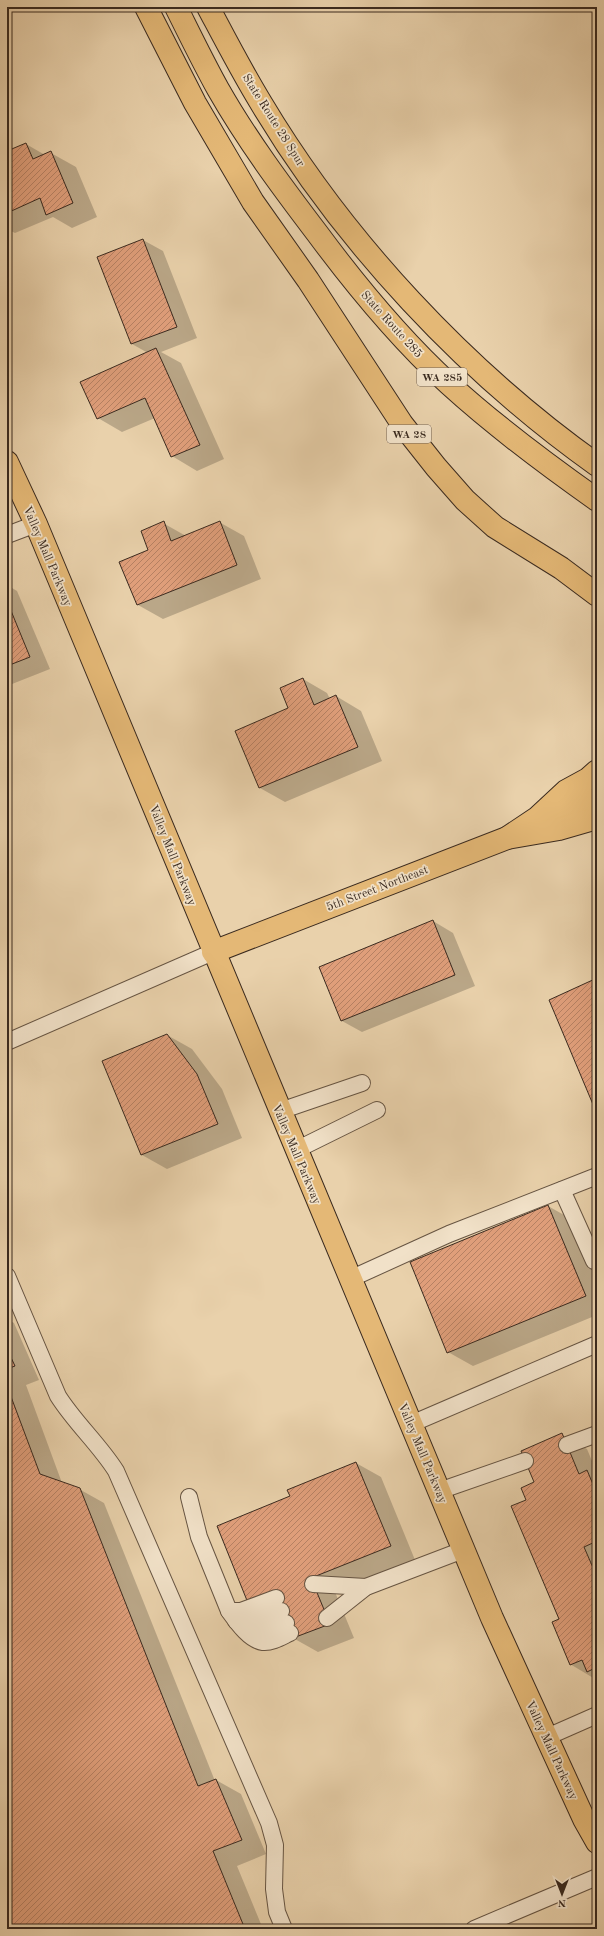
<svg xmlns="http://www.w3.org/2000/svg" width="604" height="1936" font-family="'Old Standard TT',serif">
<defs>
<pattern id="building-hatch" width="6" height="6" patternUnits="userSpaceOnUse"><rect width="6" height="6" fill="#df9e7a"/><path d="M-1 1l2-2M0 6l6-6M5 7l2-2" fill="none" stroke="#b68163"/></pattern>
</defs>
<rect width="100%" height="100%" fill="#e9d1ab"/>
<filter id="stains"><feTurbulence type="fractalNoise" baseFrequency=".005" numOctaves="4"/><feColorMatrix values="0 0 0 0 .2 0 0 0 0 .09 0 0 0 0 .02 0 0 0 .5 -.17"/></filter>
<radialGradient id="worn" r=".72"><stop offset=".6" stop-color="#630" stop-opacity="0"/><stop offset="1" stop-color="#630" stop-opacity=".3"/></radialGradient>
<g fill="#0003">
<polygon points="26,144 45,155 51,153 76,167 97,217 72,228 53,217 15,233 7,229 7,152"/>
<polygon points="143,240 163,251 197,338 161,352 181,363 224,459 197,471 172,456 155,418 122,432 98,418 148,353 132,344"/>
<polygon points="219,522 244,536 261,579 163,619 138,605 121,562 150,550 163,523 186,536"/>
<polygon points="7,585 17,591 50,669 7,686"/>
<polygon points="303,679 327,693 330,699 336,696 361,711 382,761 285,802 260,788 236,732 290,709"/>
<polygon points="433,921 453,933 475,986 362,1032 342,1021 320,967"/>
<polygon points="167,1035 192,1049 222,1089 242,1138 167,1169 142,1155"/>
<polygon points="548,1206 573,1220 597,1279 597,1315 473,1366 448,1352"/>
<polygon points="7,1319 14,1323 39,1380 26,1385 62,1483 79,1489 104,1503 215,1781 216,1780 241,1794 266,1854 237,1866 263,1929 7,1929"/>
<polygon points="562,1435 587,1449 597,1473 597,1678 595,1679 570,1664 560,1619 527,1501"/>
<polygon points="356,1463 381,1477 415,1560 335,1592 354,1638 318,1652 293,1638 291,1497"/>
</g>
<g fill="url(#building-hatch)" stroke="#3a2a1f">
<polygon points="26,143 33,159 51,151 73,203 46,215 40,198 7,213 7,151"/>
<polygon points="143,239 177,327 131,344 97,257"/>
<polygon points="156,348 200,445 171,457 145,398 97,419 80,382"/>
<polygon points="164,521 171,541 220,521 237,565 137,605 119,562 148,550 141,531"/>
<polygon points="7,601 30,657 7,666"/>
<polygon points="303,678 314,705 336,695 358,747 259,788 235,731 288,708 280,688"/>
<polygon points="433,920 455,975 341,1021 319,967"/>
<polygon points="597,978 597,1114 549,1000"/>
<polygon points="167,1034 197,1074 218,1124 141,1155 102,1061"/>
<polygon points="548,1205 586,1296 447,1353 410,1262"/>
<polygon points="7,1349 15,1366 7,1369"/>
<polygon points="7,1386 40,1474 80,1488 198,1786 216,1779 242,1840 213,1851 245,1929 7,1929"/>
<polygon points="562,1433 579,1474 587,1470 597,1494 597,1541 584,1547 594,1570 597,1569 597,1667 587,1672 582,1660 570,1665 552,1622 559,1619 511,1506 526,1500 521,1488 534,1482 521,1451"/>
<polygon points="356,1462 391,1546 311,1578 330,1624 293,1638 248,1603 217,1526 290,1496 287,1490"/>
</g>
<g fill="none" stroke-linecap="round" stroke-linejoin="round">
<defs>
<g id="service">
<polyline points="7,535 36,524"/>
<polyline points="7,1042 213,952"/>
<polyline points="280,1111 362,1083"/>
<polyline points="296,1150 377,1110"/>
<polyline points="562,1190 594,1261 597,1260"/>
<path d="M7 1276 58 1396C75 1423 99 1444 116 1471L269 1823 275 1845 274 1889 277 1912 284 1929"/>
<polyline points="350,1279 449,1234 597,1176"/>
<polyline points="411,1424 597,1344"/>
<polyline points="567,1445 597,1434"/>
<polyline points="439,1491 525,1461"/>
<path d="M189 1497 199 1537 229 1611C237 1622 249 1640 263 1642 272 1643 283 1636 290 1633"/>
<polyline points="313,1584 366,1587"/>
<polyline points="229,1611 241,1611 276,1598"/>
<polyline points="327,1618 366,1587 463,1550"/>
<polyline points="236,1621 259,1620 281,1611"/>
<polyline points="249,1634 266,1631 286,1623"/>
<polyline points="547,1737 597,1715"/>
<polyline points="474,1929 597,1877"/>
</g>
<g id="primary">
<path d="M176 7C190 35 203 62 218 89 247 140 282 187 317 233 357 287 400 339 449 384 495 426 546 464 597 500"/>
<path d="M208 7C225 39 242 72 261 103 344 242 466 372 597 465"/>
<polyline points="7,462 36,524 492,1618 584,1819 597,1842"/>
<polyline points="542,816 597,799"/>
<polyline points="213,952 507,838 537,818 566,791 588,779 597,771"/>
</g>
<g id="trunk">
<polyline points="146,7 195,103 253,202 308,280 402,424 436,467 465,500 495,527 561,568 597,595"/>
<polyline points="507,838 559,829 597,818"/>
</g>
</defs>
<use href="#service" stroke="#665442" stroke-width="18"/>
<use href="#primary" stroke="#3a2a1f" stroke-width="24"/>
<use href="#trunk" stroke="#3a2a1f" stroke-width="24"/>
<use href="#service" stroke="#f1e1c8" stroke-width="16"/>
<use href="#primary" stroke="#e4b876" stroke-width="22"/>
<use href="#trunk" stroke="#e4b876" stroke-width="22"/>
</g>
<g text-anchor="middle" stroke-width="3.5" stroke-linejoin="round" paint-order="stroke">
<g fill="#f1e1c8" stroke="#716152" stroke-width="1">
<rect x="417" y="368" width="50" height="18" rx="3"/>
<rect x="387" y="425" width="44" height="18" rx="3"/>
</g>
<g font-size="11" font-weight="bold" fill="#3a2a1f">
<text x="442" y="381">WA 285</text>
<text x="409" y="438">WA 28</text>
</g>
<g font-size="12" fill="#3a2a1f" stroke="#f1e1c8">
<text transform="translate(274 120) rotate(58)" y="4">State Route 28 Spur</text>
<text transform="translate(392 324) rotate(48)" y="4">State Route 285</text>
<text transform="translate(48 556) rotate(67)" y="4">Valley Mall Parkway</text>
<text transform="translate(173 855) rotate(68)" y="4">Valley Mall Parkway</text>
<text transform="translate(377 888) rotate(-21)" y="4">5th Street Northeast</text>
<text transform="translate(297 1154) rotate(67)" y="4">Valley Mall Parkway</text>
<text transform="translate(423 1453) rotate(67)" y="4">Valley Mall Parkway</text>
<text transform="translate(552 1750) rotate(65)" y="4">Valley Mall Parkway</text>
</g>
</g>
<rect width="604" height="1936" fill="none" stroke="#e9d1ab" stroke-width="24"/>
<rect x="8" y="8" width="588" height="1920" fill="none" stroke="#3a2a1f" stroke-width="2"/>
<rect x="12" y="12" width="580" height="1912" fill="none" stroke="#3a2a1f"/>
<g transform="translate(562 1894) rotate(180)" stroke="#f1e1c8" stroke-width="3" paint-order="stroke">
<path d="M0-3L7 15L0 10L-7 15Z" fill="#3a2a1f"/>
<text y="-6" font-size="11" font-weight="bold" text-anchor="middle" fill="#3a2a1f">N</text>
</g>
<rect width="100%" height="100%" filter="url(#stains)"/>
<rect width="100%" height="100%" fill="url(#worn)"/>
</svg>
